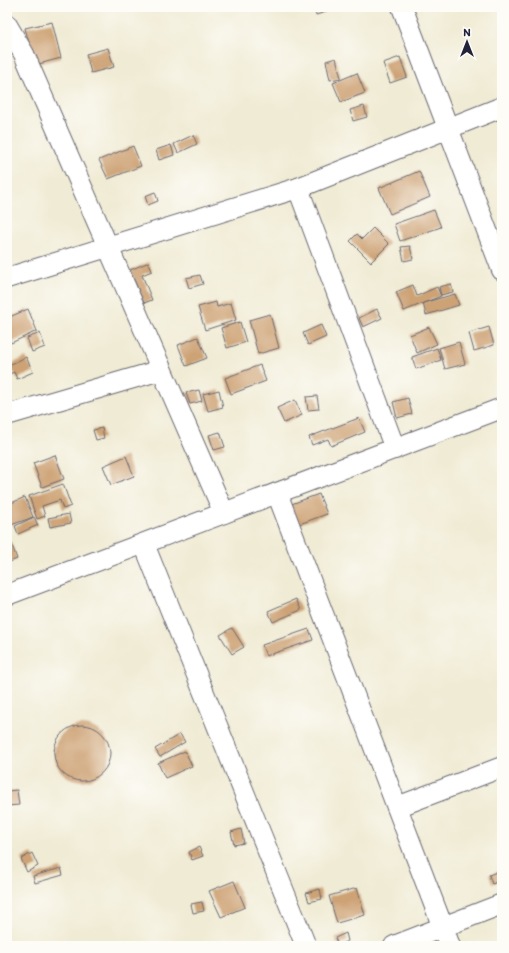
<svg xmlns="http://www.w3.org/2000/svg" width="509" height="953" font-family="Itim,sans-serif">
<rect width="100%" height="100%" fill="#fdfcf7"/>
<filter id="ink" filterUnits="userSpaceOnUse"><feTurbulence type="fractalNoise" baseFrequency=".025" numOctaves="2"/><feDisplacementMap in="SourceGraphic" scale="8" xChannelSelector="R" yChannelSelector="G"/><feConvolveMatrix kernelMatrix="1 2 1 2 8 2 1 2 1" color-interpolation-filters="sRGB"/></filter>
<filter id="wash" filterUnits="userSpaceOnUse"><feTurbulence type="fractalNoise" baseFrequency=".012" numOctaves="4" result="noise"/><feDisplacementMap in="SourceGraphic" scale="16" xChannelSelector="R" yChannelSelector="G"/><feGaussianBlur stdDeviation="0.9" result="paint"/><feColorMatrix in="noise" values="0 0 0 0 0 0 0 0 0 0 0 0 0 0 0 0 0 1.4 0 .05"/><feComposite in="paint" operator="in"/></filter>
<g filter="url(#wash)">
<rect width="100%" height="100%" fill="#f0ebd4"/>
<g id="blocks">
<g fill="#cda274">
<polygon points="314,7 325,7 326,12 316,15"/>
<polygon points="52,22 61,58 35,65 25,28"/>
<polygon points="108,48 114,67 91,73 86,54"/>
<polygon points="400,57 407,77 390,83 383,63"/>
<polygon points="336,58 341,78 330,80 326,61"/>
<polygon points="357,73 365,93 341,102 333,83"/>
<polygon points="364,106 367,117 353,121 350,110"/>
<polygon points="193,135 197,144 178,153 174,144"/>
<polygon points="171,145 174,155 159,160 156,150"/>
<polygon points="133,146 141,166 108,179 99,160"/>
<polygon points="419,171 430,197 390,214 379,188"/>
<polygon points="155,192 158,201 148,205 145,196"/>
<polygon points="434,210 441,227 400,241 394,224"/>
<polygon points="373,228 389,244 371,262 350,241 357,234 362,239"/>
<polygon points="410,246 413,259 404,261 401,247"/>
<polygon points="149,262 152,271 142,275 152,300 144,303 130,270"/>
<polygon points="200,275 203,284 189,288 186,278"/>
<polygon points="451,284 453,292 441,295 439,287"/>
<polygon points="413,285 417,296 437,287 441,296 404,311 396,292"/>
<polygon points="455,294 459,305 426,315 423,303"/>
<polygon points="216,302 217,307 231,303 236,320 205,330 198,307"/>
<polygon points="28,309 37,331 11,343 7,333 7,318"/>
<polygon points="377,309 382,318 363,327 359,318"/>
<polygon points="270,314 279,348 258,354 249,320"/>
<polygon points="240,322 246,342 227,348 221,328"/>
<polygon points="321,325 326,337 308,345 303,333"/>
<polygon points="429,327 437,344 417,353 410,335"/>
<polygon points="489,327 494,345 474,351 469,333"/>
<polygon points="40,333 45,347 32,352 27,338"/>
<polygon points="198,337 207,358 186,366 178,345"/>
<polygon points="459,342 465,364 445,369 439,348"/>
<polygon points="437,348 441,360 416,369 412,357"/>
<polygon points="26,357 33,372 17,379 14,372 7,375 7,366"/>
<polygon points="260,365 266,381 231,394 225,378"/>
<polygon points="199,390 202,401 190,404 186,393"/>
<polygon points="219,390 223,407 208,411 203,394"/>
<polygon points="317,396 319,409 308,410 306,397"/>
<polygon points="408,398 412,414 397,418 393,402"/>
<polygon points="295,400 302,415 284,423 277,408"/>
<polygon points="359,418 365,432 331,446 328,439 312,445 309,437"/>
<polygon points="102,428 104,438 96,440 93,430"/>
<polygon points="220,432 225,447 214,450 209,435"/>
<polygon points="55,455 64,479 42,487 33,463"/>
<polygon points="126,456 134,476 111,485 103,466"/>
<polygon points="63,484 71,506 63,509 60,500 42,506 45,516 37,519 29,496"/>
<polygon points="319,494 327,514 283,530 275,510"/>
<polygon points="25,497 33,517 11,525 7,515 7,505"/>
<polygon points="69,514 71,523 50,527 48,518"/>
<polygon points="34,517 38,525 18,534 15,526"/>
<polygon points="11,542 17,559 7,563 7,544"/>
<polygon points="296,599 301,610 273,622 268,611"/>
<polygon points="232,628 244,647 232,654 220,635"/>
<polygon points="309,629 313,640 266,656 262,645"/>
<circle cx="82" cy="753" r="28"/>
<polygon points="180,734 185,742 160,757 155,749"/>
<polygon points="185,751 192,766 165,778 158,763"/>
<polygon points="17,790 19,805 7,806 7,791"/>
<polygon points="241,829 244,843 234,845 231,832"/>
<polygon points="199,847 203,856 192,860 189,852"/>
<polygon points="32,853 38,866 27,872 21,859"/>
<polygon points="61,868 63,875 35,883 33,876"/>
<polygon points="499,871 502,880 492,884 489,875"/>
<polygon points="234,881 245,907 221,917 209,891"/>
<polygon points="357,888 365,915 337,923 329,896"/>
<polygon points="320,889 322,899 309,902 306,893"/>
<polygon points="202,902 204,911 193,913 191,904"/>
<polygon points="346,933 348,941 338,945 335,938"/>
</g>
</g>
</g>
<g filter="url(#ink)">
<use href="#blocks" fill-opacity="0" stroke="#6a6871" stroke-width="1"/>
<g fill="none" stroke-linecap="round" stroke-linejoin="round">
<defs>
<g id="minor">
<polyline points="402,7 502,270"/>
<polyline points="7,25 24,54 224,513"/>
<polyline points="298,188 395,449"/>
<polyline points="7,278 298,188 502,107"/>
<polyline points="7,415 161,370"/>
<polyline points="277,493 450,946"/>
<polyline points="144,544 306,946"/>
<polyline points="7,595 502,408"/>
<polyline points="397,807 502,767"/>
<polyline points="394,946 502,904"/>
</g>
</defs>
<use href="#minor" stroke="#6a6871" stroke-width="22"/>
<use href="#minor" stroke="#fff" stroke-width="20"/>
</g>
</g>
<rect width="509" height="953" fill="none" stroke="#fdfcf7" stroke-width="24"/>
<g transform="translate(467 42)" stroke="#fdfcf7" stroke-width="3" paint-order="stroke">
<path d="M0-3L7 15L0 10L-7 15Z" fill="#22223b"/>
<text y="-6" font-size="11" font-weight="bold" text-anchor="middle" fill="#22223b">N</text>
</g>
</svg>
